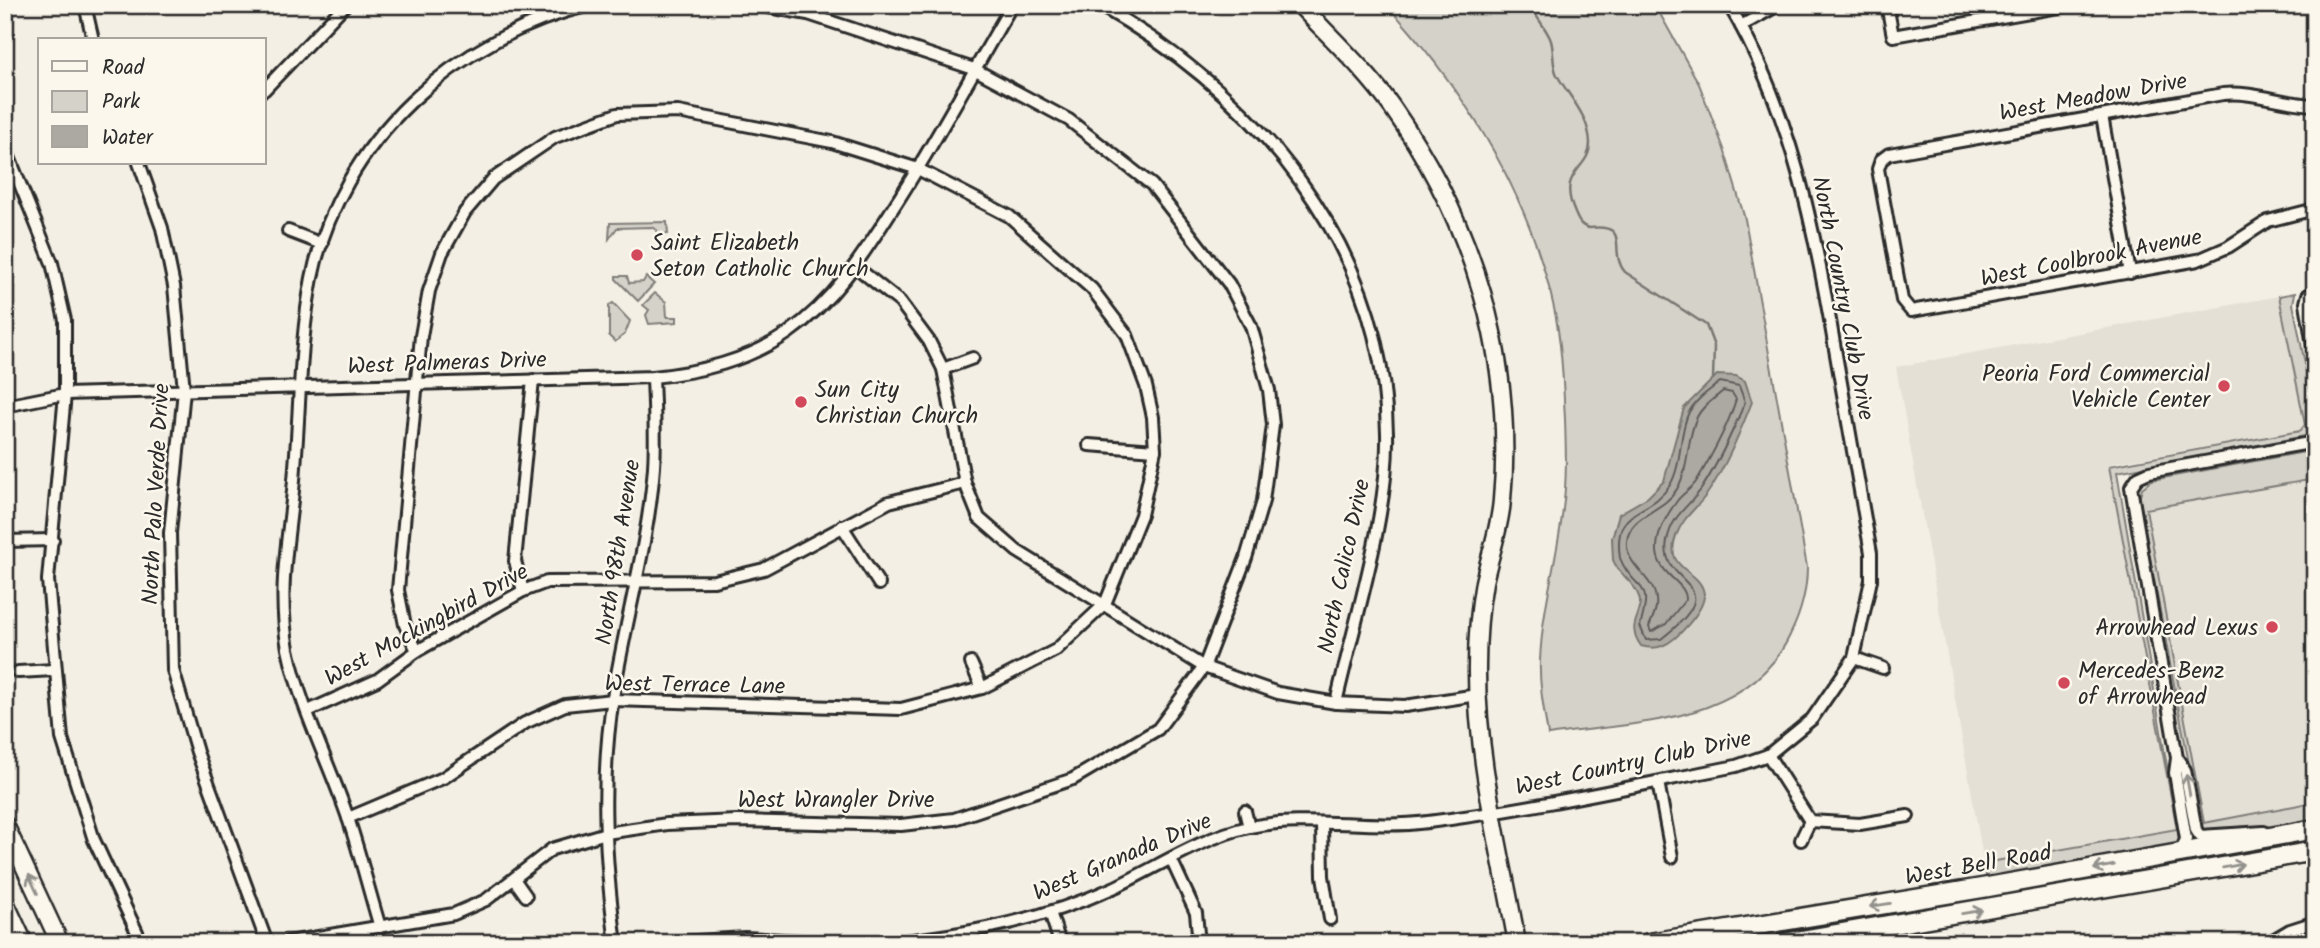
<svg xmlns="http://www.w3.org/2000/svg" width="2320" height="948" font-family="Kalam,sans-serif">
<rect width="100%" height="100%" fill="#f3efe4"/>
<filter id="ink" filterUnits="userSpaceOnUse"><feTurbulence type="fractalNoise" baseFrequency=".0143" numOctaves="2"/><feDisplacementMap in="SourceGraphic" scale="14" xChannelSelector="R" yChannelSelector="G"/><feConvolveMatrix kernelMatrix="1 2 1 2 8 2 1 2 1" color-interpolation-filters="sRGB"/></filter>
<g filter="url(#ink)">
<g fill="#e4e0d6">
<polygon points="2279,296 2305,425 2300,431 2113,463 2113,482 2177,829 1984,863 1896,367"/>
<polygon points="2315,479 2315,802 2204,823 2146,509"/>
</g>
<g fill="#d5d2c9" stroke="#807e7a" stroke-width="2">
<path d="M1387 5H1655L1699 84 1724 149 1745 219 1807 567C1807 592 1801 613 1790 635 1748 725 1633 722 1548 735 1544 710 1539 686 1540 661 1542 609 1557 560 1563 509 1567 479 1566 449 1565 419 1563 382 1562 344 1554 308 1529 193 1465 91 1387 5Z"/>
<polygon points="667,222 668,234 657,234 657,230 651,227 617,228 609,239 610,223"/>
<polygon points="616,276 627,276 629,283 643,282 646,277 654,284 638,301 616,279"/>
<polygon points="655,293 666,302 667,317 677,317 677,322 649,324 646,315 649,310 643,305"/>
<polygon points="2295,293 2293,304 2315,414 2315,431 2310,435 2117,472 2180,843 2177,846 1987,881 1984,863 2177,829 2109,466 2300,431 2305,425 2279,296"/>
<polygon points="613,303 630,321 625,334 615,342 609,336 609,305"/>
<polygon points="2310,451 2315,452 2315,479 2146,509 2204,823 2315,802 2315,822 2284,828 2202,832 2139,500 2142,488 2152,480"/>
</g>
<path fill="#aca9a2" stroke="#787772" stroke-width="2" d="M1717 375 1736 376 1745 381 1752 402C1740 432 1726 467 1707 494 1696 509 1683 517 1676 536 1663 571 1701 569 1704 594 1705 610 1676 641 1662 646 1654 649 1648 648 1641 646 1624 622 1645 617 1639 597 1635 582 1618 574 1613 560L1612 538 1619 514 1648 497 1664 481 1684 408Z"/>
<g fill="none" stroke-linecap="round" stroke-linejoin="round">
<g stroke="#5f5d5b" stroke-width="2">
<path d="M1720 382 1739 386 1745 402C1733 431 1719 462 1702 488 1689 507 1672 514 1667 541 1658 588 1737 580 1661 639L1646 640 1640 626C1655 577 1634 594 1620 558 1612 505 1649 518 1670 485 1683 463 1678 434 1689 412 1696 399 1709 391 1720 382Z"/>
<path d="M1723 391 1732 393 1736 399C1728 427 1711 457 1696 482 1691 489 1682 494 1677 501 1667 514 1656 534 1657 551 1658 575 1687 583 1686 599L1666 624 1651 632 1649 627C1651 621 1655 614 1656 607 1660 578 1624 568 1627 541 1630 514 1664 512 1677 489 1690 467 1686 439 1697 417 1702 406 1714 399 1723 391Z"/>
</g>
<path stroke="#787772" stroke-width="2.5" d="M1530 5C1536 17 1545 27 1550 38 1555 49 1551 63 1557 75 1570 98 1589 116 1590 143 1590 171 1556 170 1575 213 1578 220 1580 226 1589 228 1633 223 1607 251 1625 272L1706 325 1714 346 1713 379"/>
<defs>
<g id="street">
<polyline points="85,5 93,40"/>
<path d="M1099 5C1256 94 1384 244 1387 433 1389 515 1354 622 1336 703"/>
<polyline points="1887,5 1893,36 2070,5"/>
<polyline points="1741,26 1773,8"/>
<polyline points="264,90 345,5"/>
<path d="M2315 105C2284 104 2254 91 2223 94L1889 154 1881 160 1878 169 1902 300 1911 311 2198 260 2228 247 2268 221 2315 209"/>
<polyline points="2102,116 2130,273"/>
<polyline points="5,147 52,263 65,320 65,394 48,580 62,738 94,840 142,943"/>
<polyline points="139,163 162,228 174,286 184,390 170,533 173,670 197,752 267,943"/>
<polyline points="288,231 322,244"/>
<polyline points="856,267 900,302 929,341 943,369 965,483 979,518 1017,551 1204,667 1278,693 1336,703 1405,706 1477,695"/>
<polyline points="2315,290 2308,295 2306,303 2315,358"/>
<polyline points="943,369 973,358"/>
<path d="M5 406 65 394 653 377C701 372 747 361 788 333 835 300 863 255 893 208 936 142 972 73 1012 5"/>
<polyline points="1089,445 1155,450"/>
<polyline points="842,526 879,584"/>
<polyline points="5,541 53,540"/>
<polyline points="523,591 515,561 533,380"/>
<polyline points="1854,658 1883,668"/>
<polyline points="971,663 982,688"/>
<polyline points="18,672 54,670"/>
<polyline points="308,711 377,680 417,651 523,591 547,582 714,581 764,569 889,502 965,483"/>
<polyline points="1768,755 1810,821 1860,824 1908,816"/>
<polyline points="2177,758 2185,770 2196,830 2200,836 2264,832"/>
<polyline points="1658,782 1672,857"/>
<polyline points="1245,811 1249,827"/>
<polyline points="348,818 443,778 525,723 565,705 613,700 901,709 982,688 1056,650 1105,604 1141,515 1155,450 1153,417 1146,386 1127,335 1092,289 1009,216 918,169 832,142 678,112 617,114 555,137 493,179 465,212 442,253 429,291 421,336 398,590 405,625 417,651"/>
<polyline points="1322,823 1323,876 1330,919"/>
<polyline points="1801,840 1810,821"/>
<polyline points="2176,853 2183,847 2186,839 2175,773 2177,758 2131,487 2138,477 2149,472 2315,442"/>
<polyline points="1171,859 1196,913 1199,943"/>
<polyline points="514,879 526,896"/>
<polyline points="1050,912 1060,943"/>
<path d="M380 927C369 891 360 854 348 818 329 762 300 707 288 649 276 583 291 532 295 467 300 405 300 339 312 278 340 140 456 37 590 5"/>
<polyline points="283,943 454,914 486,900 552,849 606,833 667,824 737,821 901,825 954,819 1073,779 1158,729 1204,667 1246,558 1263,501 1273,425 1269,390 1251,326 1229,284 1152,185 1069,120 974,69 808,14 757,5"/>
<path d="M616 943C605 862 600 780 613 698 625 621 648 546 654 467 656 437 654 407 653 377"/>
<polyline points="664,943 745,938 844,943"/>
<path d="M888 943C967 934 1040 921 1113 888 1158 867 1200 838 1249 827 1308 815 1369 830 1428 822 1531 809 1634 786 1736 766L1768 755 1812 719 1854 658 1871 580V553C1859 485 1847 417 1835 349 1815 231 1791 109 1729 5"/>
<polyline points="2268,943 2290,930 2315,922"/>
</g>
<g id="secondary">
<path d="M1300 5C1331 38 1366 70 1392 107 1473 223 1515 358 1502 500 1500 527 1490 555 1484 582 1479 610 1477 638 1477 666 1476 759 1501 852 1517 943"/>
<polyline points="5,825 60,943"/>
<polyline points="5,902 24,943"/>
</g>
<g id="primary">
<polyline points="1649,943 1988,887 2315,829"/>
<polyline points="1784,943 2315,851"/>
</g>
</defs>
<use href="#street" stroke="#2b2b2b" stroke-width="16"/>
<use href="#secondary" stroke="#2b2b2b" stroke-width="21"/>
<use href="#primary" stroke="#2b2b2b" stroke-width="23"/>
<use href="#street" stroke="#fbf7ec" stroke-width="10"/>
<use href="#secondary" stroke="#fbf7ec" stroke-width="16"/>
<use href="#primary" stroke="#fbf7ec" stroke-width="18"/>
</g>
<defs><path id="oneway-shaft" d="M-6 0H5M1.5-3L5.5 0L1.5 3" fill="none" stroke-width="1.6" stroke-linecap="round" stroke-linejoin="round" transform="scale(1.75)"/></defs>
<g stroke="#93918c">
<use href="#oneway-shaft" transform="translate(2188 785) rotate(-100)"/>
<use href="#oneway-shaft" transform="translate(2233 866) rotate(-10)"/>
<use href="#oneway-shaft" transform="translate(2104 867) rotate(170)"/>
<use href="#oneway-shaft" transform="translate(33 884) rotate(-115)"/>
<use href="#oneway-shaft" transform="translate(1880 905) rotate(171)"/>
<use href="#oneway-shaft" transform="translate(1972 912) rotate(-9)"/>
</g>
</g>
<g fill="#d1495b" stroke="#fbf7ec" stroke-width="2.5">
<circle cx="637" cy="255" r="7"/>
<circle cx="2224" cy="386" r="7"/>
<circle cx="801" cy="402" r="7"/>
<circle cx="2272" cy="627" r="7"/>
<circle cx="2064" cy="683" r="7"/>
</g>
<g text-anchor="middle" stroke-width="5" stroke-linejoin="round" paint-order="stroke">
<g font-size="23" fill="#2b2b2b" stroke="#fbf7ec">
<text transform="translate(2093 96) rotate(-10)" y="8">West Meadow Drive</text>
<text transform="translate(2091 257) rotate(-11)" y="8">West Coolbrook Avenue</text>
<text transform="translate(1844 298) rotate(79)" y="8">North Country Club Drive</text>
<text transform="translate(447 362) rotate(-2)" y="8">West Palmeras Drive</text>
<text transform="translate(155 494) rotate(-87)" y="8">North Palo Verde Drive</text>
<text transform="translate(617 552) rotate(-81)" y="8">North 98th Avenue</text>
<text transform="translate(1343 566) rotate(-78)" y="8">North Calico Drive</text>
<text transform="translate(426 624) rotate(-29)" y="8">West Mockingbird Drive</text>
<text transform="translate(695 684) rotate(1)" y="8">West Terrace Lane</text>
<text transform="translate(1633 762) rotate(-12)" y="8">West Country Club Drive</text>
<text x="836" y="807">West Wrangler Drive</text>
<text transform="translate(1122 856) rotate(-23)" y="8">West Granada Drive</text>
<text transform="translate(1978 864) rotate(-10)" y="8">West Bell Road</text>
</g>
<g font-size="23" fill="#2b2b2b" stroke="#fbf7ec" text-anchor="start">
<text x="651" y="250">Saint Elizabeth<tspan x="651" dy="26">Seton Catholic Church</tspan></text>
<text x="2210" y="381" text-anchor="end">Peoria Ford Commercial<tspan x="2210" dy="26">Vehicle Center</tspan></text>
<text x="815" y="397">Sun City<tspan x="815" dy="26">Christian Church</tspan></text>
<text x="2258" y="635" text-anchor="end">Arrowhead Lexus</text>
<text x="2078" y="678">Mercedes-Benz<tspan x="2078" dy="26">of Arrowhead</tspan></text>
</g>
</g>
<rect width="2320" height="948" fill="none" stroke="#fbf7ec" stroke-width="28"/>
<rect x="14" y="14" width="2292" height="920" fill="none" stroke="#2b2b2b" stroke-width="2.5" filter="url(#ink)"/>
<rect x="38" y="38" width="228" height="126" fill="#fbf7ec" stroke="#a8a59f" stroke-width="2"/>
<rect x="52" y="61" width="35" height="10" fill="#fbf7ec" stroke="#a8a59f" stroke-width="2"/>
<text x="102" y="74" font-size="21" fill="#2b2b2b">Road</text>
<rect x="52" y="91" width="35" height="21" fill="#d5d2c9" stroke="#a8a59f" stroke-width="2"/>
<text x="102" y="108" font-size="21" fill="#2b2b2b">Park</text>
<rect x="52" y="126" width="35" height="21" fill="#aca9a2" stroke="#a8a59f" stroke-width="2"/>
<text x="102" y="144" font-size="21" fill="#2b2b2b">Water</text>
</svg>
